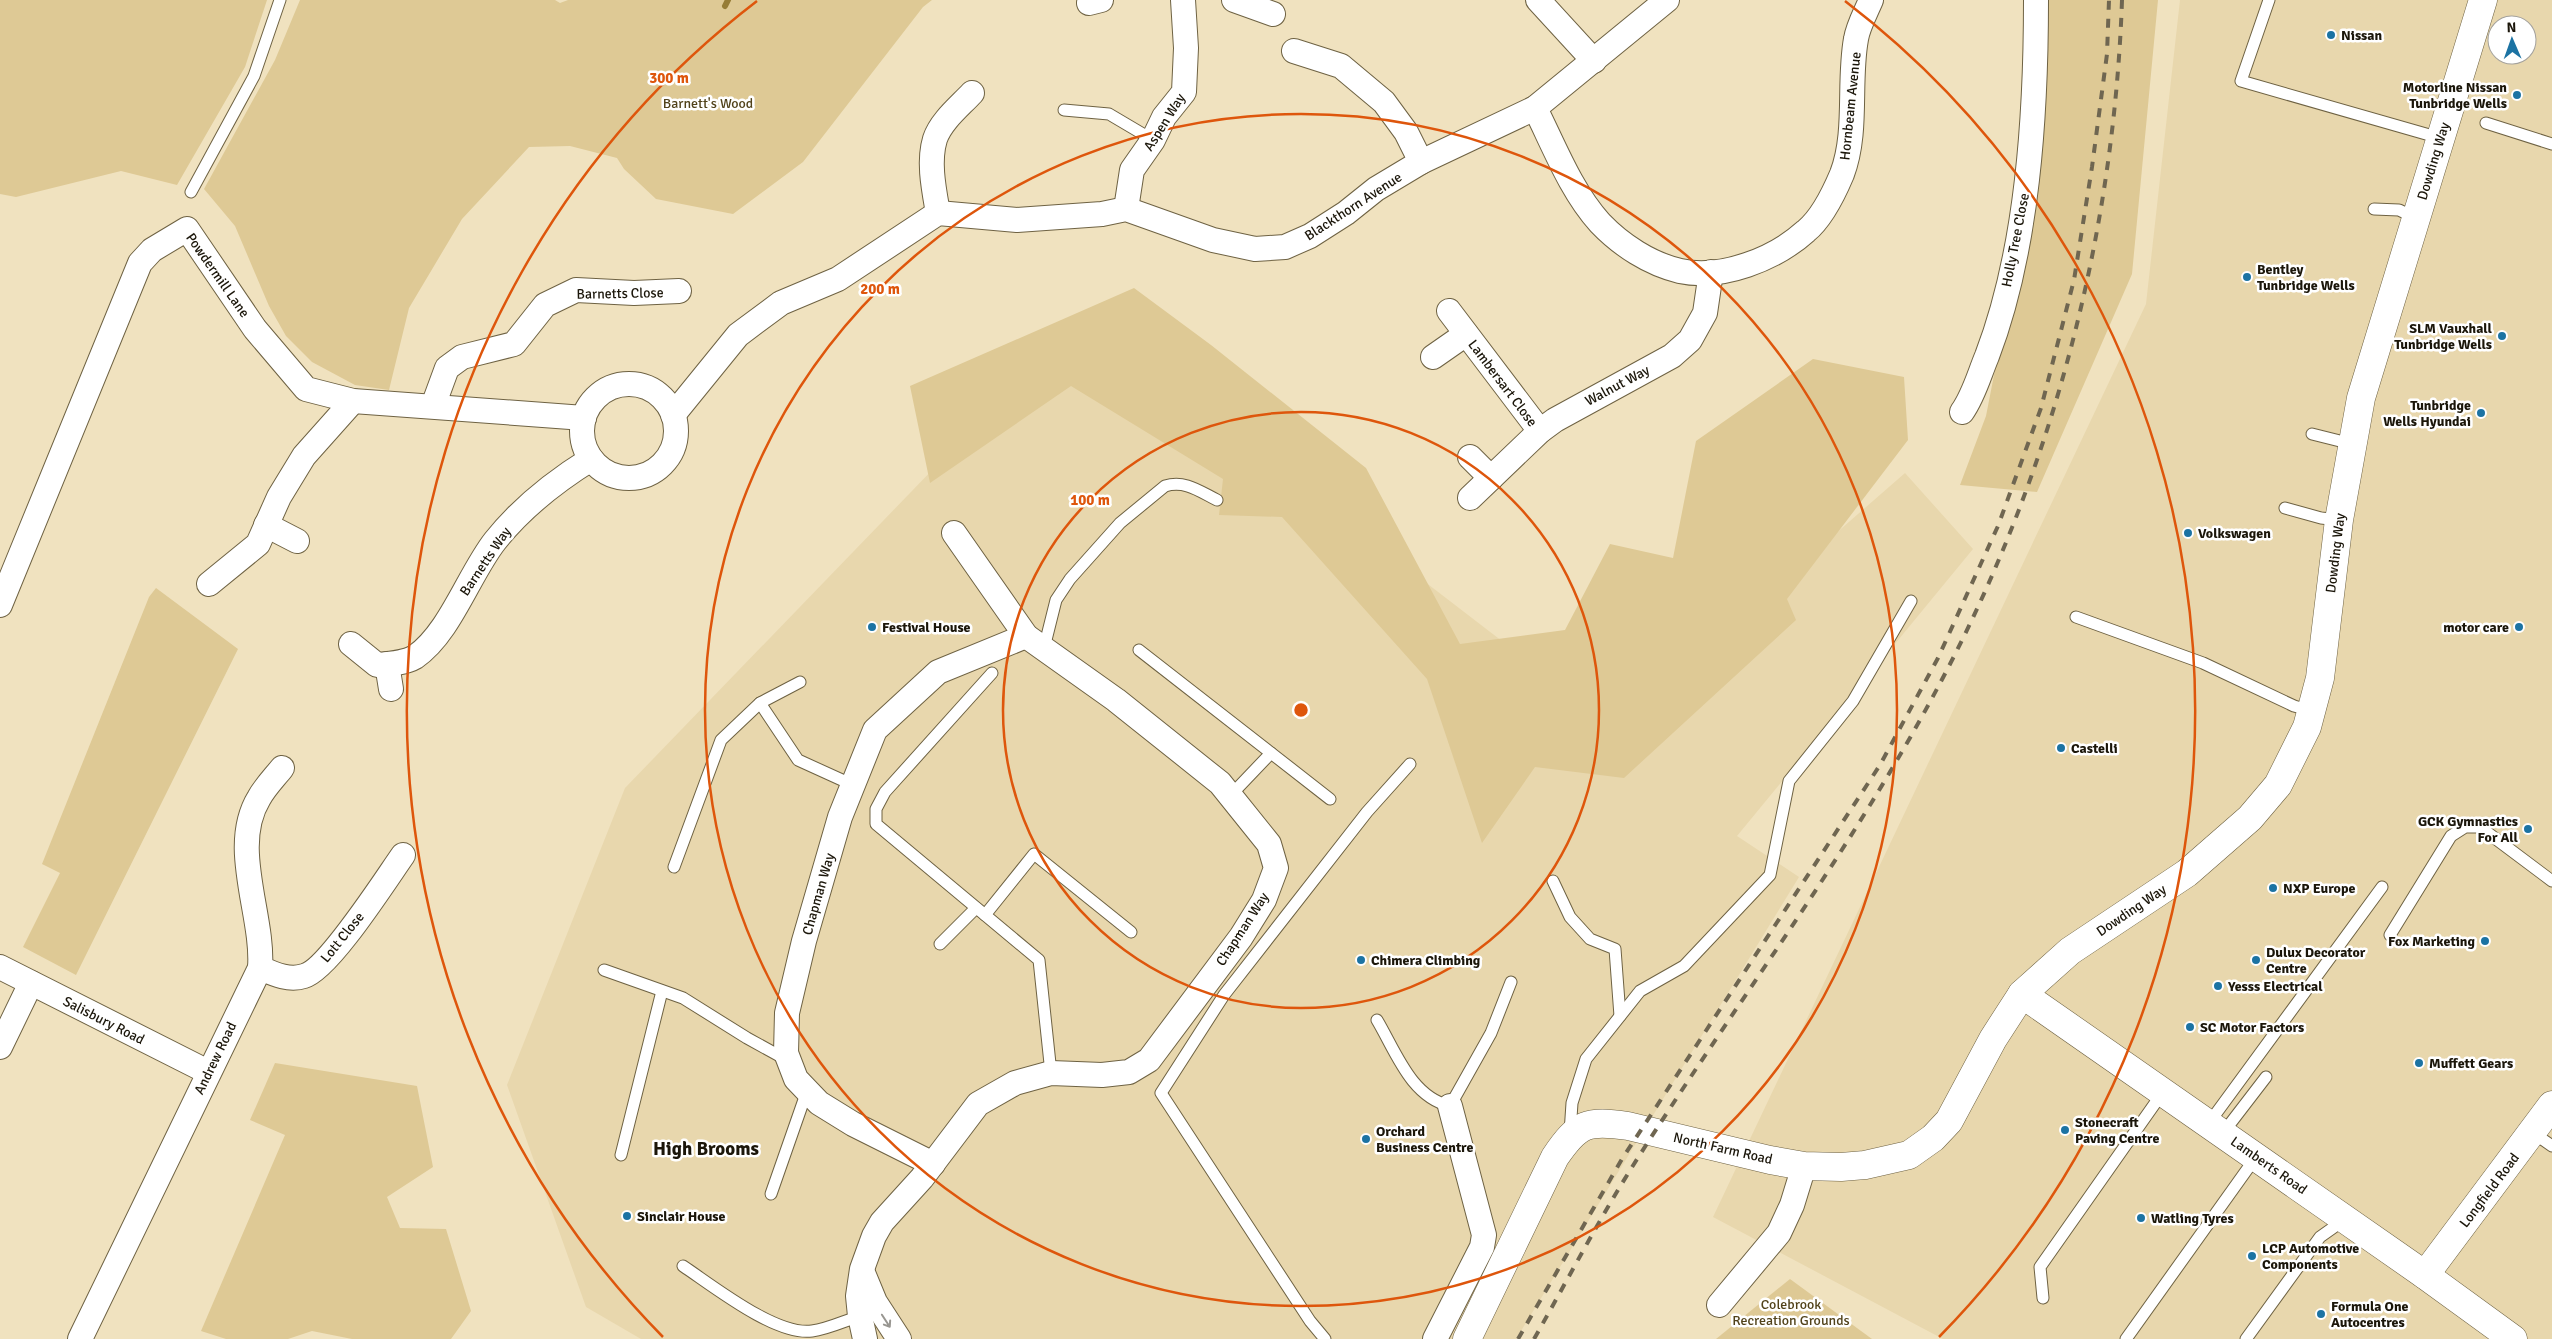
<svg xmlns="http://www.w3.org/2000/svg" width="2552" height="1339" font-family="Signika,sans-serif">
<rect width="100%" height="100%" fill="#f0e2bf"/>
<g fill="#e8d7ad" fill-rule="evenodd">
<path d="M2180 0H2552V1339H1943L1713 1217 2146 304ZM2497 25H2527V55H2497Z"/>
<polygon points="1080,317 1614,727 1905,473 1973,549 1737,836 1799,877 1516,1339 641,1339 586,1307 507,1085 625,788"/>
</g>
<g fill="#dec995">
<polygon points="0,0 267,0 245,67 177,185 121,171 16,197 0,194"/>
<polygon points="300,0 555,0 560,3 568,0 932,0 923,7 803,162 733,214 656,199 624,169 617,158 570,146 529,147 462,219 409,308 389,390 355,385 312,362 286,336 269,306 235,226 204,189 275,60"/>
<polygon points="2040,0 2158,0 2132,274 2037,492 1960,485 1986,416 2020,242"/>
<polygon points="1134,288 1211,345 1366,468 1460,644 1565,630 1610,544 1673,558 1696,441 1813,359 1904,377 1908,440 1787,599 1796,620 1624,778 1535,767 1482,843 1427,679 1282,517 1219,515 1223,479 1071,386 930,483 910,386"/>
<polygon points="156,588 238,649 76,975 23,947 60,873 42,864 149,597"/>
<polygon points="275,1063 417,1086 433,1167 387,1197 400,1228 446,1229 471,1311 451,1339 352,1339 312,1331 288,1339 226,1339 201,1331 285,1135 250,1120"/>
<polygon points="1790,1279 1872,1339 1716,1339"/>
</g>
<g fill="none" stroke-linecap="round" stroke-linejoin="round">
<polyline stroke="#967c36" stroke-width="6" points="725,6 728,0"/>
<defs>
<g id="service">
<polyline points="2269,0 2241,81 2440,138"/>
<polyline points="1064,110 1109,114 1153,140"/>
<polyline points="2486,123 2552,144"/>
<polyline points="191,192 254,76 280,0"/>
<polyline points="2374,209 2399,210 2416,218"/>
<polyline points="2312,434 2352,444"/>
<polyline points="2285,508 2321,518 2339,520"/>
<polyline points="2076,617 2203,663 2294,706 2312,711"/>
<path d="M1044 648 1056 600 1070 579 1120 523 1165 486C1185 480 1199 491 1217 500"/>
<polyline points="1139,650 1330,799"/>
<polyline points="992,673 885,792 876,809 876,824 1039,960 1051,1073"/>
<polyline points="760,703 798,760 853,785"/>
<polyline points="1230,796 1271,753"/>
<polyline points="674,867 721,740 760,703 800,682"/>
<polyline points="1553,881 1570,917 1590,939 1615,949 1620,1016"/>
<polyline points="985,915 1034,854 1131,932"/>
<polyline points="2390,935 2451,836 2465,827 2480,827 2552,881"/>
<polyline points="940,944 976,908"/>
<polyline points="604,970 683,998 747,1038 787,1060"/>
<path d="M1377 1020C1396 1052 1411 1097 1450 1106L1491 1033 1511 982"/>
<polyline points="2209,1123 2382,887"/>
<polyline points="2532,1132 2552,1146"/>
<polyline points="1570,1133 1572,1103 1586,1059 1640,991 1684,966 1770,875 1789,781 1853,701 1911,601"/>
<polyline points="2223,1133 2266,1077"/>
<polyline points="621,1155 662,991"/>
<polyline points="771,1194 807,1091"/>
<path d="M683 1266C713 1286 776 1336 812 1331 828 1329 844 1321 860 1316"/>
<polyline points="2043,1298 2040,1267 2163,1092"/>
<polyline points="1325,1339 1310,1321 1161,1093 1224,995 1367,812 1410,764"/>
<polyline points="2126,1339 2256,1157"/>
<polyline points="2246,1339 2320,1237 2344,1220"/>
</g>
<g id="minor">
<polyline points="1234,0 1273,14"/>
<polyline points="1538,0 1594,61"/>
<polyline points="1089,3 1101,0"/>
<polyline points="1294,51 1341,66 1384,102 1406,132 1421,162"/>
<path d="M1535 108C1554 146 1571 191 1600 223 1621 245 1650 264 1680 271 1722 280 1775 259 1806 231 1822 218 1834 193 1842 174 1858 132 1848 82 1856 39 1858 26 1866 12 1871 0"/>
<polyline points="1126,209 1132,170 1153,140 1164,117 1184,92 1186,48 1183,0"/>
<path d="M938 213C934 190 928 162 935 139 941 121 960 106 972 93"/>
<polyline points="1449,311 1540,431"/>
<polyline points="1433,357 1466,334"/>
<circle cx="629" cy="431" r="47"/>
<polyline points="433,406 447,368 462,357 514,344 545,305 576,290 634,293 679,291"/>
<path d="M1962 412C1974 395 1979 375 1987 356 2028 249 2036 114 2036 0"/>
<polyline points="673,415 738,335 781,303 838,279 938,213 1017,220 1102,214 1126,209 1213,240 1255,249 1285,247 1310,236 1346,213 1376,189 1421,162 1535,108 1667,0"/>
<polyline points="1470,457 1491,478"/>
<polyline points="1470,498 1540,431 1555,420 1672,356 1690,340 1705,313 1711,272"/>
<polyline points="266,525 297,541"/>
<polyline points="209,584 258,544 279,497 304,456 353,401"/>
<polyline points="0,605 140,263 152,250 187,229 255,329 306,389 353,401 584,418"/>
<path d="M351 644 377 665C389 664 405 663 415 657 450 633 469 574 495 541 522 507 554 482 591 459"/>
<polyline points="387,664 391,689"/>
<polyline points="0,967 208,1072"/>
<path d="M260 968C274 974 289 981 304 976 328 970 386 879 403 855"/>
<polyline points="0,1047 31,983"/>
<polyline points="933,1164 853,1124 819,1103 796,1079 786,1053 787,1013 804,941 840,817 875,730 938,672 1026,636"/>
<polyline points="863,1273 875,1302 899,1339"/>
<polyline points="1719,1305 1779,1233 1792,1205 1804,1166"/>
<path d="M80 1339 260 968C264 915 229 847 259 798 265 787 274 778 282 768"/>
<polyline points="865,1339 860,1316 858,1296 862,1269 874,1236 882,1222 922,1178 978,1104 1015,1083 1051,1073 1102,1075 1129,1072 1149,1060 1241,937 1264,900 1276,868 1269,844 1220,783 1116,700 1026,636 954,533"/>
<polyline points="1435,1339 1482,1247 1484,1235 1450,1106"/>
</g>
<g id="tertiary">
<polyline points="2022,994 2425,1275 2513,1339"/>
<polyline points="2425,1275 2552,1105"/>
<path d="M1467 1339 1555 1157C1578 1123 1587 1120 1628 1126L1770 1160 1804 1166 1841 1167 1865 1165 1909 1155 1933 1138 1949 1121 1993 1039 2022 994 2070 951 2187 873 2250 818 2278 785 2307 727 2320 678 2339 520 2361 398 2483 0"/>
</g>
</defs>
<use href="#service" stroke="#6e6243" stroke-width="13"/>
<use href="#minor" stroke="#6e6243" stroke-width="26"/>
<use href="#tertiary" stroke="#6e6243" stroke-width="29"/>
<use href="#service" stroke="#fff" stroke-width="11"/>
<use href="#minor" stroke="#fff" stroke-width="24"/>
<use href="#tertiary" stroke="#fff" stroke-width="28"/>
<g stroke="#6f6651" stroke-width="4" stroke-dasharray="9 9" stroke-linecap="butt">
<polyline points="1518,1339 1622,1159 1880,765 1938,658 1998,526 2041,408 2074,280 2092,167 2107,54 2109,0"/>
<path d="M1534 1339C1567 1281 1598 1221 1634 1164 1739 998 1859 841 1949 666 2055 461 2114 231 2122 0"/>
</g>
</g>
<defs><path id="oneway-shaft" d="M-6 0H5M1.5-3L5.5 0L1.5 3" fill="none" stroke-width="1.6" stroke-linecap="round" stroke-linejoin="round" transform="scale(1.25)"/></defs>
<use stroke="#989691" href="#oneway-shaft" transform="translate(886 1321) rotate(57)"/>
<g fill="none" stroke="#de560c" stroke-width="2.5">
<circle cx="1301" cy="710" r="298"/>
<circle cx="1301" cy="710" r="596"/>
<path d="M663 1337A894 894 0 0 1 757 1M1845 1A894 894 0 0 1 1939 1337"/>
</g>
<g fill="#1c73a3" stroke="#fff" stroke-width="2">
<circle cx="2331" cy="35" r="5"/>
<circle cx="2517" cy="95" r="5"/>
<circle cx="2247" cy="277" r="5"/>
<circle cx="2502" cy="336" r="5"/>
<circle cx="2481" cy="413" r="5"/>
<circle cx="2188" cy="533" r="5"/>
<circle cx="872" cy="627" r="5"/>
<circle cx="2519" cy="627" r="5"/>
<circle cx="2061" cy="748" r="5"/>
<circle cx="2528" cy="829" r="5"/>
<circle cx="2273" cy="888" r="5"/>
<circle cx="2485" cy="941" r="5"/>
<circle cx="1361" cy="960" r="5"/>
<circle cx="2256" cy="960" r="5"/>
<circle cx="2218" cy="986" r="5"/>
<circle cx="2190" cy="1027" r="5"/>
<circle cx="2419" cy="1063" r="5"/>
<circle cx="2065" cy="1130" r="5"/>
<circle cx="1366" cy="1139" r="5"/>
<circle cx="627" cy="1216" r="5"/>
<circle cx="2141" cy="1218" r="5"/>
<circle cx="2252" cy="1256" r="5"/>
<circle cx="2321" cy="1314" r="5"/>
</g>
<g text-anchor="middle" stroke-width="5" stroke-linejoin="round" paint-order="stroke">
<g font-size="14" font-weight="bold" fill="#1b160a" stroke="#fff" text-anchor="start">
<text x="2341" y="40">Nissan</text>
<text x="2507" y="92" text-anchor="end">Motorline Nissan<tspan x="2507" dy="16">Tunbridge Wells</tspan></text>
<text x="2257" y="274">Bentley<tspan x="2257" dy="16">Tunbridge Wells</tspan></text>
<text x="2492" y="333" text-anchor="end">SLM Vauxhall<tspan x="2492" dy="16">Tunbridge Wells</tspan></text>
<text x="2471" y="410" text-anchor="end">Tunbridge<tspan x="2471" dy="16">Wells Hyundai</tspan></text>
<text x="2198" y="538">Volkswagen</text>
<text x="882" y="632">Festival House</text>
<text x="2509" y="632" text-anchor="end">motor care</text>
<text x="2071" y="753">Castelli</text>
<text x="2518" y="826" text-anchor="end">GCK Gymnastics<tspan x="2518" dy="16">For All</tspan></text>
<text x="2283" y="893">NXP Europe</text>
<text x="2475" y="946" text-anchor="end">Fox Marketing</text>
<text x="2266" y="957">Dulux Decorator<tspan x="2266" dy="16">Centre</tspan></text>
<text x="1371" y="965">Chimera Climbing</text>
<text x="2228" y="991">Yesss Electrical</text>
<text x="2200" y="1032">SC Motor Factors</text>
<text x="2429" y="1068">Muffett Gears</text>
<text x="2075" y="1127">Stonecraft<tspan x="2075" dy="16">Paving Centre</tspan></text>
<text x="1376" y="1136">Orchard<tspan x="1376" dy="16">Business Centre</tspan></text>
<text x="637" y="1221">Sinclair House</text>
<text x="2151" y="1223">Watling Tyres</text>
<text x="2262" y="1253">LCP Automotive<tspan x="2262" dy="16">Components</tspan></text>
<text x="2331" y="1311">Formula One<tspan x="2331" dy="16">Autocentres</tspan></text>
</g>
<g font-size="14" fill="#51421a" stroke="#fff">
<text x="708" y="108">Barnett's Wood</text>
<text x="1791" y="1309">Colebrook<tspan x="1791" dy="16">Recreation Grounds</tspan></text>
</g>
<g font-size="14" fill="#1b160a" stroke="#fff">
<text transform="translate(1850 106) rotate(-84)" y="5">Hornbeam Avenue</text>
<text transform="translate(1164 122) rotate(-58)" y="5">Aspen Way</text>
<text transform="translate(2433 161) rotate(-73)" y="5">Dowding Way</text>
<text transform="translate(1353 206) rotate(-33)" y="5">Blackthorn Avenue</text>
<text transform="translate(2015 240) rotate(-79)" y="5">Holly Tree Close</text>
<text transform="translate(218 275) rotate(55)" y="5">Powdermill Lane</text>
<text transform="translate(620 293) rotate(-1)" y="5">Barnetts Close</text>
<text transform="translate(1503 383) rotate(53)" y="5">Lambersart Close</text>
<text transform="translate(1617 385) rotate(-28)" y="5">Walnut Way</text>
<text transform="translate(2335 553) rotate(-83)" y="5">Dowding Way</text>
<text transform="translate(485 561) rotate(-56)" y="5">Barnetts Way</text>
<text transform="translate(818 894) rotate(-74)" y="5">Chapman Way</text>
<text transform="translate(2131 910) rotate(-34)" y="5">Dowding Way</text>
<text transform="translate(1242 929) rotate(-57)" y="5">Chapman Way</text>
<text transform="translate(342 937) rotate(-51)" y="5">Lott Close</text>
<text transform="translate(104 1020) rotate(27)" y="5">Salisbury Road</text>
<text transform="translate(215 1058) rotate(-64)" y="5">Andrew Road</text>
<text transform="translate(1723 1148) rotate(13)" y="5">North Farm Road</text>
<text transform="translate(2269 1165) rotate(35)" y="5">Lamberts Road</text>
<text transform="translate(2489 1190) rotate(-53)" y="5">Longfield Road</text>
</g>
<g font-size="19" font-weight="bold" fill="#1b160a" stroke="#fff">
<text x="706" y="1155">High Brooms</text>
</g>
</g>
<circle cx="1301" cy="710" r="8" fill="#de560c" stroke="#fff" stroke-width="2.5"/>
<g font-size="15" text-anchor="middle" font-weight="bold" fill="#de560c" stroke="#fff" stroke-width="5" stroke-linejoin="round" paint-order="stroke">
<text x="669" y="83">300 m</text>
<text x="880" y="294">200 m</text>
<text x="1090" y="505">100 m</text>
</g>
<g transform="translate(2512 40) rotate(358)"><circle r="24" fill="#ffffff" stroke="#a4a29d"/>
<path d="M0-4L9 19L0 12L-9 19Z" fill="#1c73a3"/>
<text y="-8" font-size="14" font-weight="bold" text-anchor="middle" fill="#1b160a">N</text>
</g>
</svg>
